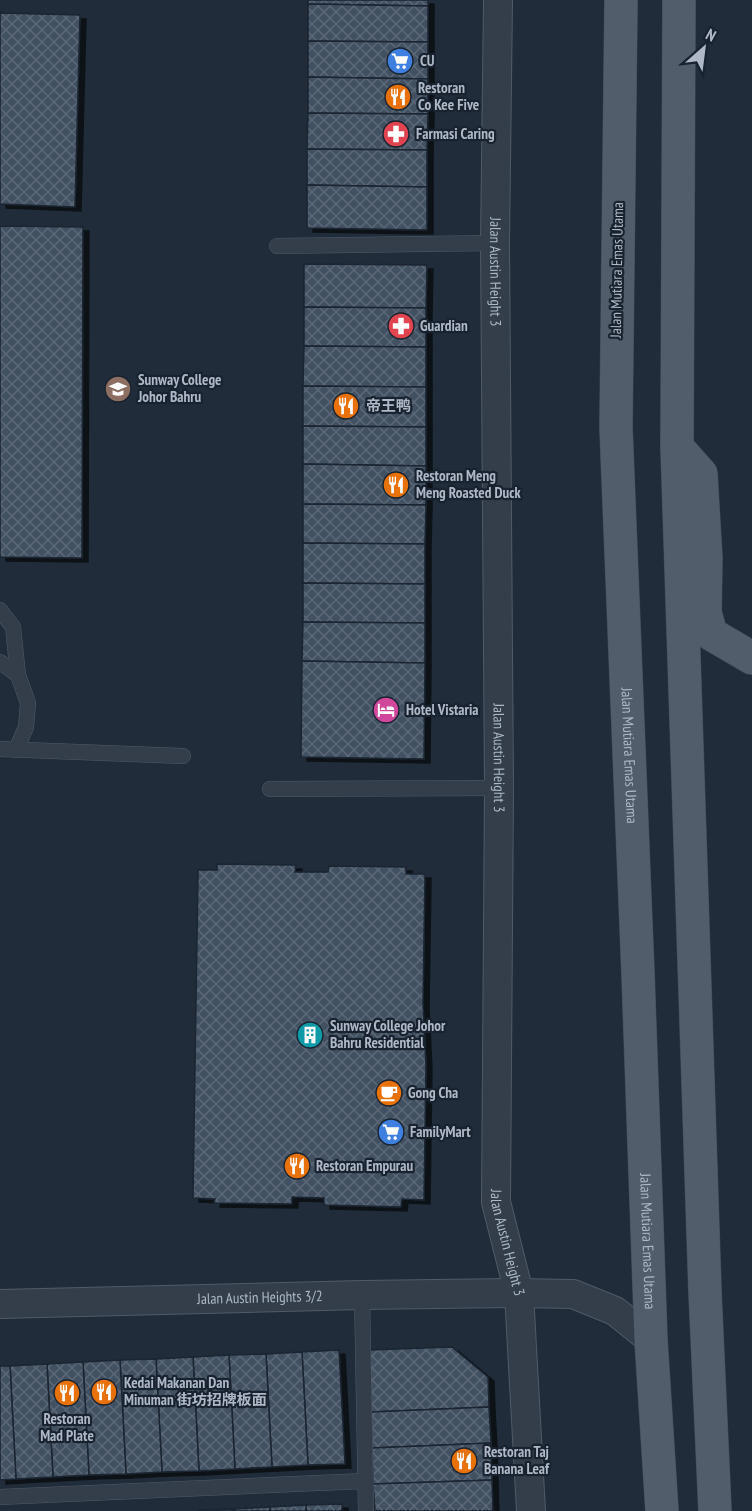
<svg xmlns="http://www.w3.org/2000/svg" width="752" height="1511" font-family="'PT Sans Narrow','Noto Sans SC',sans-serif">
<defs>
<pattern id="building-cross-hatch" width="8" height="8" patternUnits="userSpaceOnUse" patternTransform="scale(1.5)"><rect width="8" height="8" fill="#425162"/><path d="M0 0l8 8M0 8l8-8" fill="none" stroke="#5b6877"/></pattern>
<filter id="shadow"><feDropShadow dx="6" dy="4" stdDeviation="0" flood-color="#0009"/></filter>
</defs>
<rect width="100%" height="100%" fill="#202c3a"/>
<g fill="url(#building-cross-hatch)" stroke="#1b2531" stroke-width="1.5" filter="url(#shadow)">
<polygon points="308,0 428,0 428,6 308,4"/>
<polygon points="308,4 428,6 428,42 308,41"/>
<polygon points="0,13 80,15 75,207 0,204"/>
<polygon points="308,41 428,42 428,79 308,77"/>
<polygon points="308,77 428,79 428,114 308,113"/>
<polygon points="308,113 428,114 427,150 307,149"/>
<polygon points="307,149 427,150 427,187 307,185"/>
<polygon points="307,185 427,187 427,230 307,228"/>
<polygon points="0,226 83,227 82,558 0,557"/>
<polygon points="304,264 427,265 426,308 304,307"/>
<polygon points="304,307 426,308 426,347 304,346"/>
<polygon points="304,346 426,347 426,387 303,386"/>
<polygon points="303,386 426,387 426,427 303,426"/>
<polygon points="303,426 426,427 426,466 303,464"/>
<polygon points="303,464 426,466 426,505 303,504"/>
<polygon points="303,504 426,505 425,544 303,543"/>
<polygon points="303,543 425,544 425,584 303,583"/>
<polygon points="303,583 425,584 425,623 303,622"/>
<polygon points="303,622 425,623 425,663 302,661"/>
<polygon points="302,661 425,663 424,759 301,757"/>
<polygon points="217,864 296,865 295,872 328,872 329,866 406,867 406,874 425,874 423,1004 426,1065 424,1200 402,1199 401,1207 324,1205 324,1198 292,1197 292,1204 214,1203 215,1199 193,1198 198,870 217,870"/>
<polygon points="452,1347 488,1377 489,1407 371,1412 368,1350"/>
<polygon points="339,1350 345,1464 308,1465 302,1352"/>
<polygon points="302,1352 308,1465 272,1467 266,1354"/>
<polygon points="266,1354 272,1467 235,1469 229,1355"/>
<polygon points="229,1355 235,1469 199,1471 193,1357"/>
<polygon points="193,1357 199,1471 162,1472 156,1359"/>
<polygon points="156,1359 162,1472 126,1474 120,1360"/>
<polygon points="120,1360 126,1474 89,1475 83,1362"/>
<polygon points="83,1362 89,1475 53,1477 47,1364"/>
<polygon points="47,1364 53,1477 16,1479 10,1366"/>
<polygon points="0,1366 10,1366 16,1479 0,1480"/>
<polygon points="489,1407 491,1443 372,1448 371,1412"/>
<polygon points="491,1443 492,1480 373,1484 372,1448"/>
<polygon points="492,1480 493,1511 375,1511 373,1484"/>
<polygon points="342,1504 342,1511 306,1511 306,1505"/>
<polygon points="306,1505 306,1511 270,1511 270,1507"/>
<polygon points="270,1507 270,1511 234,1511 234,1509"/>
<polygon points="234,1509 234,1511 198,1511 198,1510"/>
</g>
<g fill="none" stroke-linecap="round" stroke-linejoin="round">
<defs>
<g id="lane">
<polyline points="277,246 495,243"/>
<polyline points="0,610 13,627 18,675"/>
<polyline points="0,662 18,675 28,703 26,727 16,750"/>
<polyline points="0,749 183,756"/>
<polyline points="270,789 499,788"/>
<polyline points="362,1295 366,1511"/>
<polyline points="0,1497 365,1481"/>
</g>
<g id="street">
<path id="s1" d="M498 0 495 243 499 788 496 1202 519 1293 531 1511"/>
<path id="s2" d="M0 1304 362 1295 519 1293 573 1294 615 1311 651 1340"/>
</g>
<g id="primary">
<path id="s3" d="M621 0 616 428 638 974 651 1340 662 1511"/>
<polyline points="679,0 677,447 705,1292 715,1511"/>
<polyline points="677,447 701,474 706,559 705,612 711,634 752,658"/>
</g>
</defs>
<use href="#lane" stroke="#515b68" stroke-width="16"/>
<use href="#street" stroke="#515b68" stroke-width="30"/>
<use href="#primary" stroke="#3d4754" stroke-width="34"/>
<use href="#lane" stroke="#333e4a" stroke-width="15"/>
<use href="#street" stroke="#333e4a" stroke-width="28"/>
<use href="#primary" stroke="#515d6a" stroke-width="33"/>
</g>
<defs>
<symbol id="supermarket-disc" viewBox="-11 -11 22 22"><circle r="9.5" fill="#3f7fe0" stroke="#19232f"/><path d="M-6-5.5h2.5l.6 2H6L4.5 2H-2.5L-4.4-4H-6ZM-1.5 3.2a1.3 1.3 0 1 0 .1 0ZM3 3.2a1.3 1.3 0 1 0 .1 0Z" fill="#fff"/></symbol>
<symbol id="restaurant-disc" viewBox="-11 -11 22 22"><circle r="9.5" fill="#e8710a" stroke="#19232f"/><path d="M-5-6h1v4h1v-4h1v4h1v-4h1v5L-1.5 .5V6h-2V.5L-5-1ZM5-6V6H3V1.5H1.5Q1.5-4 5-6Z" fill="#fff"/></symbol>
<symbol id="pharmacy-disc" viewBox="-11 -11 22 22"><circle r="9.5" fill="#e0444e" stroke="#19232f"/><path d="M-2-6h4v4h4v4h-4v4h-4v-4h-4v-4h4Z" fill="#fff"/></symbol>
<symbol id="university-disc" viewBox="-11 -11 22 22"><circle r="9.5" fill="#8d6e63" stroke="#19232f"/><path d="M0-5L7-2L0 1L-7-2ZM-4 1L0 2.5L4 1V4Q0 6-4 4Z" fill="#fff"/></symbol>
<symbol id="hotel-disc" viewBox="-11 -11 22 22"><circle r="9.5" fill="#d1479c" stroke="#19232f"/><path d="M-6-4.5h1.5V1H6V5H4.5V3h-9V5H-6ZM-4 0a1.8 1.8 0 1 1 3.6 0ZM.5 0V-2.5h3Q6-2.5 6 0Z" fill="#fff"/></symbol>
<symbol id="building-disc" viewBox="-11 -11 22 22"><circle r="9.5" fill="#0f9aa8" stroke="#19232f"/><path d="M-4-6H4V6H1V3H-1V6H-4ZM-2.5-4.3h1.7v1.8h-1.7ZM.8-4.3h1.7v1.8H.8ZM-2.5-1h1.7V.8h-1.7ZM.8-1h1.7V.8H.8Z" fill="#fff"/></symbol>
<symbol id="cafe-disc" viewBox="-11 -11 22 22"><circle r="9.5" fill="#e8710a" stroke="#19232f"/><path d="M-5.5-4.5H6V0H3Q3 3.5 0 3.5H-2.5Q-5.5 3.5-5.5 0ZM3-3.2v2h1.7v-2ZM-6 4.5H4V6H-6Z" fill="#fff"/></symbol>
</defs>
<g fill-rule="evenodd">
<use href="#supermarket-disc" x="385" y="46" width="30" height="30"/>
<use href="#restaurant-disc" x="383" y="82" width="30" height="30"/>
<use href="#pharmacy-disc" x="381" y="119" width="30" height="30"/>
<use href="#pharmacy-disc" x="386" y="311" width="30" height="30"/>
<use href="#university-disc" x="103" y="374" width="30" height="30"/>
<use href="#restaurant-disc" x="331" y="391" width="30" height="30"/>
<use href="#restaurant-disc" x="381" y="470" width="30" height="30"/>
<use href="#hotel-disc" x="371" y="695" width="30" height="30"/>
<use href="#building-disc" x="295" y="1020" width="30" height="30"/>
<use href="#cafe-disc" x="374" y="1078" width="30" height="30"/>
<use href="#supermarket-disc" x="376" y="1117" width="30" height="30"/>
<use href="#restaurant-disc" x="282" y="1151" width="30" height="30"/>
<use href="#restaurant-disc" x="89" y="1377" width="30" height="30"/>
<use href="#restaurant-disc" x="52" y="1378" width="30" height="30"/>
<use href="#restaurant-disc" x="449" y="1446" width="30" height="30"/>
</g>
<g text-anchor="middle" stroke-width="4.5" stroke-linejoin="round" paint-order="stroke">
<g font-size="15" font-weight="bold" fill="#aeb8c7" stroke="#19232f" text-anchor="start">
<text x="420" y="66">CU</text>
<text x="418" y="93">Restoran<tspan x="418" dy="17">Co Kee Five</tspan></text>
<text x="416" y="139">Farmasi Caring</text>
<text x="420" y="331">Guardian</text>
<text x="138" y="385">Sunway College<tspan x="138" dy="17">Johor Bahru</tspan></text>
<text x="366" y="411">帝王鸭</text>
<text x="416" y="481">Restoran Meng<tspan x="416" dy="17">Meng Roasted Duck</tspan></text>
<text x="406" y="715">Hotel Vistaria</text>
<text x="330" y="1031">Sunway College Johor<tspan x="330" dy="17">Bahru Residential</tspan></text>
<text x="408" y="1098">Gong Cha</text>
<text x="410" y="1137">FamilyMart</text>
<text x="316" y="1171">Restoran Empurau</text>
<text x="124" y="1388">Kedai Makanan Dan<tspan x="124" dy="17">Minuman 街坊招牌板面</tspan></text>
<text x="67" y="1424" text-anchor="middle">Restoran<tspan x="67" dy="17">Mad Plate</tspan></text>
<text x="484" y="1457">Restoran Taj<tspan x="484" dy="17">Banana Leaf</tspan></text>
</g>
<g font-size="15" fill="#aeb8c7" stroke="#19232f">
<text transform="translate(617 270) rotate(-89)" y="5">Jalan Mutiara Emas Utama</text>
<text dy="5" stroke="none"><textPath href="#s1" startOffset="272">Jalan Austin Height 3</textPath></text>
<text dy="5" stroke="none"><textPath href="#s3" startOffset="756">Jalan Mutiara Emas Utama</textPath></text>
<text dy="5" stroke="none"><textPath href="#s1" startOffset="758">Jalan Austin Height 3</textPath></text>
<text dy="5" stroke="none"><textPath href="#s3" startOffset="1242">Jalan Mutiara Emas Utama</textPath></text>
<text dy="5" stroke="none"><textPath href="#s1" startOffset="1244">Jalan Austin Height 3</textPath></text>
<text dy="5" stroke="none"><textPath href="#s2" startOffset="260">Jalan Austin Heights 3/2</textPath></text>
</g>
</g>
<g transform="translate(704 48) rotate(28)" stroke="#19232f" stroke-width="4.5" paint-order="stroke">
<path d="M0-4.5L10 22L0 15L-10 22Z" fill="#aeb8c7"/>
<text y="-9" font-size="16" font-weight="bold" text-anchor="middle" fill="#aeb8c7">N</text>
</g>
</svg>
